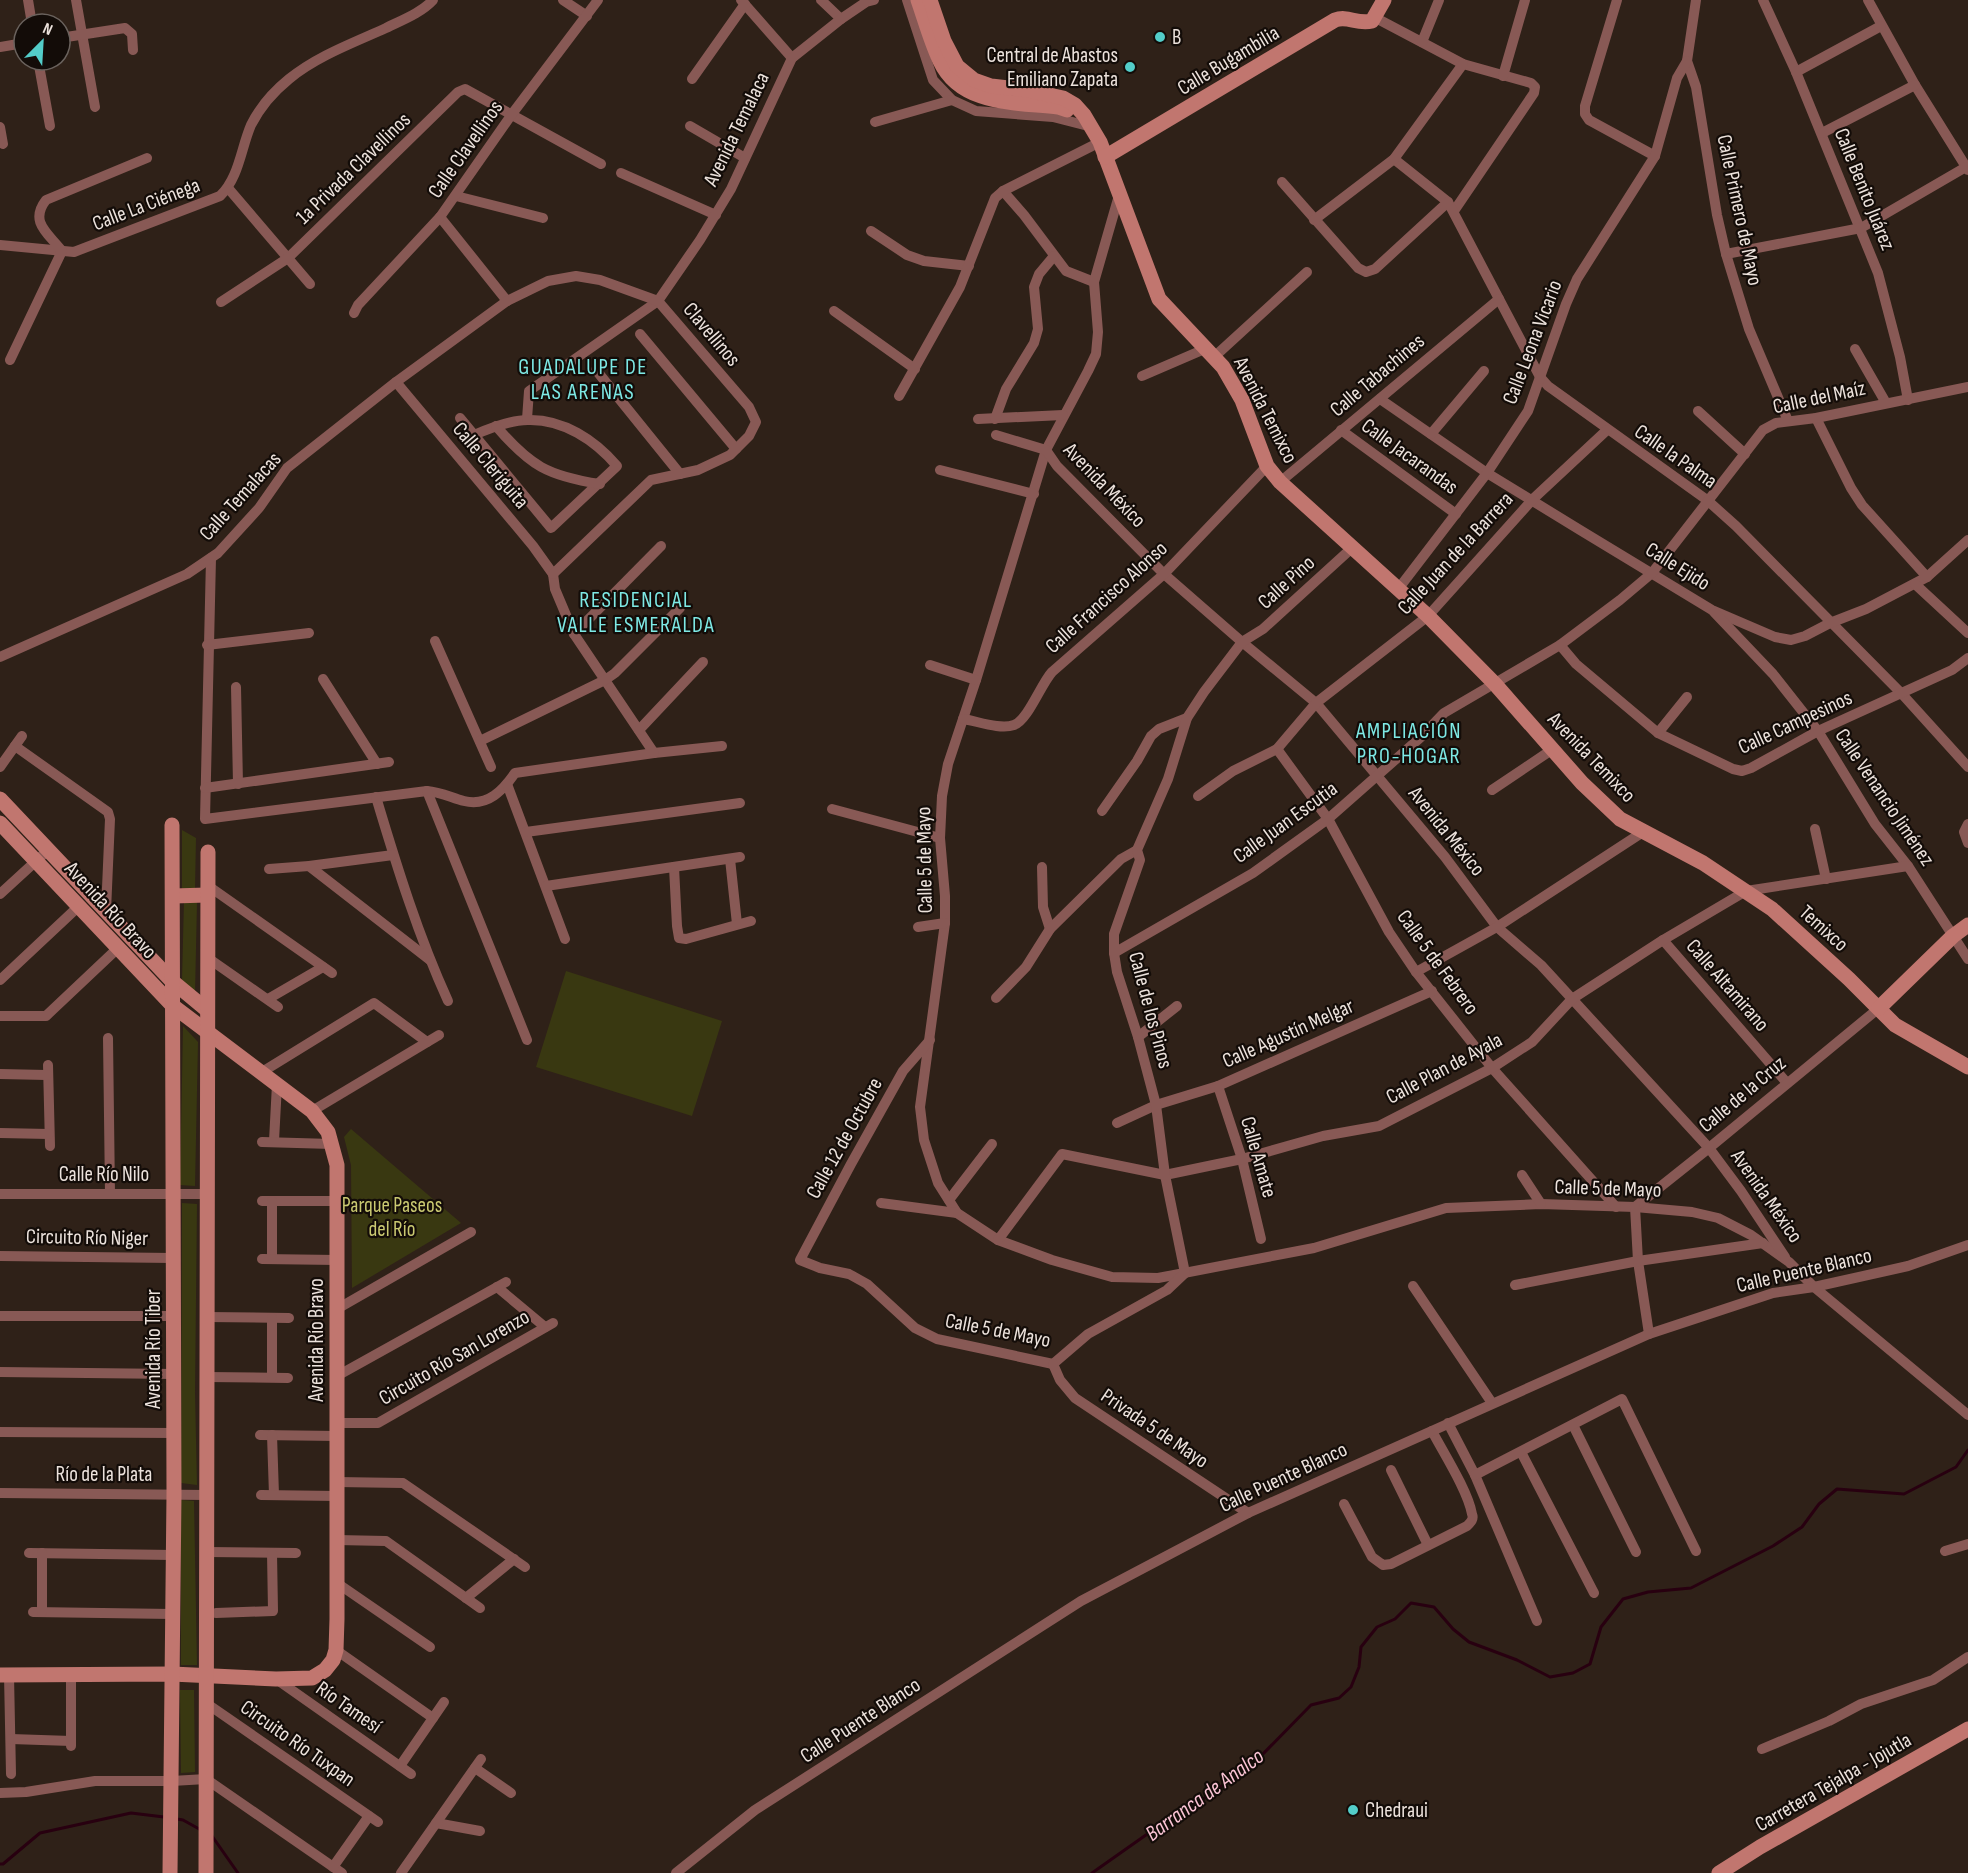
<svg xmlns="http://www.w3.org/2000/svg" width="1968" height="1873" font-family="'Sofia Sans Condensed',sans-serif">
<rect width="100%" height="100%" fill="#2f2118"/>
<g fill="#393811">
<polygon points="182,830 196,838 195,889 182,890"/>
<polygon points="184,900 197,902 195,994 182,980"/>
<polygon points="566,971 722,1021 692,1116 536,1067"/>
<polygon points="183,1026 198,1042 195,1186 180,1185"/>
<polygon points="351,1129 461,1223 352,1288 351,1165 344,1137"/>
<polygon points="182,1203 197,1204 195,1393 197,1485 181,1483"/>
<polygon points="181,1500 194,1501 197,1665 181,1665"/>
<polygon points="180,1690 194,1690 195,1772 181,1773"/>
</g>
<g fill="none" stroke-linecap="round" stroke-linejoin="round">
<g stroke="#280010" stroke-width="3">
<polyline points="177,1819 183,1820 201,1830"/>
<polyline points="212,1836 238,1873"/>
<polyline points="0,1864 3,1864 40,1833 131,1813 164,1817"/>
<polyline points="1092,1873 1153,1830 1211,1794 1258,1759 1311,1705 1339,1698 1351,1687 1359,1667 1361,1647 1377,1627 1395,1619 1411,1603 1434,1607 1453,1629 1469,1642 1517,1660 1550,1677 1573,1673 1590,1664 1601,1627 1623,1599 1648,1592 1691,1588 1773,1546 1802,1527 1819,1504 1837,1489 1904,1494 1956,1467 1968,1450"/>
</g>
<g stroke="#885955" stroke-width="10">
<polyline points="28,0 32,24"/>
<polyline points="76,0 95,107"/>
<polyline points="563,0 587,16"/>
<polyline points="741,0 792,58"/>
<polyline points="821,0 841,19"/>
<polyline points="907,0 933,80 952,100 976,111 1053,117 1092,127"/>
<polyline points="1617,0 1585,106 1585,114 1589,120 1655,156"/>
<polyline points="1696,0 1687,61 1696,87 1717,215 1726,254 1749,329 1788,421"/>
<polyline points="1763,0 1796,72 1878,273 1900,357 1908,400"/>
<polyline points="1868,0 1915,85 1968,170"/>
<polyline points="1374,17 1463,64 1531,83 1535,87 1534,93 1454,211"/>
<polyline points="60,38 125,28 132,34 133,50"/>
<polyline points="1422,42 1439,0"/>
<polyline points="0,47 24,43"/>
<polyline points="38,60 50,126"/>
<polyline points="1796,72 1881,26"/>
<polyline points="1503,76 1525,0"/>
<polyline points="692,79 745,4"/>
<polyline points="875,122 952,100"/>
<polyline points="690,126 745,158"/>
<polyline points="0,127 3,144"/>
<polyline points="1822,133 1915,85"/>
<polyline points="1394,159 1448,202 1540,377 1548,386 1707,500 1736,526 1902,694 1968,767"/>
<polyline points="621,173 716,215"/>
<polyline points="1282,182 1358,268 1366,272 1375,269 1448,202"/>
<polyline points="228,188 310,284"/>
<polyline points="1003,191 1024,215 1066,271 1094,282"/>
<polyline points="1120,192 1094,282 1098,332 1096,354 1088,371 1046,450 976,680 948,764 942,796 940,838 945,896 945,923 920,1107 924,1140 938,1183 957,1213 998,1240 1052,1260 1112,1277 1158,1278 1314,1248 1446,1208 1541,1204 1635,1207 1692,1212 1718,1218 1751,1235 1789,1262 1814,1287 1968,1415"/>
<polyline points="456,196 543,218"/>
<polyline points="440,217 507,301"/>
<polyline points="1314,220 1394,159 1463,64"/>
<polyline points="871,231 907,255 924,261 969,266"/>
<path d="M0 245 74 252 220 196C239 178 241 148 251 125 260 107 273 92 289 79 317 56 353 43 386 28 402 20 421 13 433 0"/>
<polyline points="1726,254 1861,228 1966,167"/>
<polyline points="221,302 288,258 458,92 465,89 601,164"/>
<polyline points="834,311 915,369"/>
<polyline points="354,313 358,305 440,217 512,114 598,0"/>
<polyline points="640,334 736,449"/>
<polyline points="1855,349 1886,403"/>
<polyline points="1214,357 1307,272"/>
<path d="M10 360 62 251C48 233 29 222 46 200L147 158"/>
<polyline points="596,370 680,474"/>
<polyline points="1142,376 1207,348"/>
<polyline points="396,382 533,546 553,574"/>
<polyline points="899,396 960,287 995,198 1003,191 1100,142"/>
<polyline points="1380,399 1487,473 1580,530 1712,610 1775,637 1791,640 1805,636 1830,623 1866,609 1927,577 1968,540"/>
<polyline points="1698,411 1745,454"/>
<path d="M460 418 551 528 617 466C595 440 563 419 528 420 510 420 490 428 474 435"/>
<polyline points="1816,418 1851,488 1862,505 1927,577"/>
<polyline points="527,419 529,391 658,301 700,240 731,189 792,58 841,19 866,2 874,0"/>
<polyline points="978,419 1063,415"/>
<polyline points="995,419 1006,389 1034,343 1038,329 1034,287 1039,274 1054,256"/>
<path d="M496 426C530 466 548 476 600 484"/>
<polyline points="1341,430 1456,514"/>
<polyline points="1431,434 1484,371"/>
<polyline points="996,435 1046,450 1057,466 1164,574 1242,642 1316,703 1445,857 1497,927 1541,965 1709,1148 1741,1191 1785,1257"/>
<polyline points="940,470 1034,494"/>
<polyline points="1280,482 1499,299"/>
<path d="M211 558 205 819 427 791C441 792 452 798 464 801 488 807 503 790 515 773L654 753 722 746"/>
<polyline points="553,574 555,589 574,634 654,753"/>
<polyline points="1915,584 1968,633"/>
<polyline points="1399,588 1487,473 1528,411 1566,304 1577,279 1655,156 1677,78 1687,61"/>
<polyline points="1714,612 1773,674 1818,731 1875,824 1908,866 1968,959"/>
<polyline points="574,634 661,546"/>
<polyline points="435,641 491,767"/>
<polyline points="207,645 309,633"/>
<polyline points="1560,645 1576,664 1658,733 1733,769 1742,771 1751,768 1818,731 1952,670 1968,658"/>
<polyline points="0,657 187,574 218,553 259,508 287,468 396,382 507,301 548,281 576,276 600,280 658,301 749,407 756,422 749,436 730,455 698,470 651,480 553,574"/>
<polyline points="930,665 976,680"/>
<polyline points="323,679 377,764"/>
<polyline points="236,687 238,784"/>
<path d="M963 719C977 721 1000 730 1014 725 1028 720 1041 684 1052 672L1164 574 1267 466"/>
<polyline points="639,730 703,662"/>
<polyline points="1658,733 1687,697"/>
<polyline points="480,741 605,680 615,673 680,608"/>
<polyline points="15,746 108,812 110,819 106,911"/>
<polyline points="1277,749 1328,819 1389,932 1416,972 1492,1068 1616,1207"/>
<polyline points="0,767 22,736"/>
<polyline points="507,784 565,939"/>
<polyline points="205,788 389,762"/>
<polyline points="1492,790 1553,749"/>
<polyline points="427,791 527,1040"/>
<polyline points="1198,796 1233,771 1277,749 1316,703 1428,616 1533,499 1607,430"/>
<path d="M376 797C397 867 418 935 448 1001"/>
<polyline points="832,809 940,838"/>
<polyline points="1102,811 1137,761 1151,736 1159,729 1187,718"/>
<polyline points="1968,824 1964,832 1968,843"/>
<polyline points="1815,829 1826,879"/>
<polyline points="526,832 740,803"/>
<polyline points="730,859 737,924"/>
<polyline points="309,866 430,960"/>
<polyline points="674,867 677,926 679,938 686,939 751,921"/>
<polyline points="1042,867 1043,907 1050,929"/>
<polyline points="269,869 309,866 393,855"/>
<polyline points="207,885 332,973"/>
<polyline points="546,886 740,857"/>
<polyline points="0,894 47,851"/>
<polyline points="918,927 945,923"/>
<polyline points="1663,940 1787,1083"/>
<polyline points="1114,953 1253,873 1328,819 1421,737 1444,713 1560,645 1620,600 1652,573 1763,430 1776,423 1816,418 1968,387"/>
<polyline points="208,958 278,1007"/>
<polyline points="1416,972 1497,927 1643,832"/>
<polyline points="0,980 79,906"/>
<polyline points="996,998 1026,967 1050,929 1121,859 1137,850"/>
<polyline points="268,999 323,967"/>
<polyline points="0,1016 46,1016 118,948"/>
<polyline points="1138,1037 1177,1006"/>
<polyline points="108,1038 110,1194"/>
<polyline points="930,1040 903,1071 851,1164 800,1260 820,1268 849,1274 867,1284 915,1328 937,1339 1053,1364"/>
<polyline points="48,1065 50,1146"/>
<polyline points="262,1072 374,1003 427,1042"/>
<polyline points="0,1074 47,1075"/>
<polyline points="1218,1086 1242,1159 1261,1239"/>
<polyline points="312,1111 439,1035"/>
<polyline points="1117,1123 1156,1105 1218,1086 1432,991"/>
<polyline points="0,1133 49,1134"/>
<polyline points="274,1141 277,1084"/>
<polyline points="262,1142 332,1144"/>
<polyline points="1522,1175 1541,1204"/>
<polyline points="0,1194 207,1194"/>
<polyline points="949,1200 992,1144"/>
<polyline points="262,1201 337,1201"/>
<polyline points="881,1203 957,1213"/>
<polyline points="1635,1207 1709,1148 1879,1008"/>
<polyline points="1635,1207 1638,1261 1649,1334"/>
<polyline points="998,1240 1062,1154 1165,1175 1242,1159 1323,1136 1379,1126 1492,1068 1532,1042 1572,999 1663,940 1746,891 1908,866"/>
<polyline points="0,1256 173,1258"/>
<polyline points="272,1258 272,1201"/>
<polyline points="262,1259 337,1260"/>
<polyline points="1515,1285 1638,1261 1763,1243"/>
<polyline points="1413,1286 1492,1403"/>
<polyline points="497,1287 545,1327"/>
<polyline points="337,1309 471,1232"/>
<polyline points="0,1316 174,1316"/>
<polyline points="207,1317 289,1318"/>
<polyline points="1053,1364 1088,1334 1167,1290 1185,1273 1165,1175 1156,1105 1138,1037 1117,972 1114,953 1114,934 1140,860 1137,850 1168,779 1187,718 1204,692 1242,642 1263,629 1353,547"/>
<polyline points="1053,1364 1060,1380 1075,1398 1248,1513"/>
<polyline points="0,1372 174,1374"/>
<polyline points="337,1376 506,1282"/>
<polyline points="207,1377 288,1378"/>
<polyline points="272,1377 272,1318"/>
<polyline points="337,1423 378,1423 553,1323"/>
<polyline points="1448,1423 1475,1475 1537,1621"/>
<polyline points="1573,1425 1636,1552"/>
<polyline points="0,1432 174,1433"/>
<polyline points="260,1435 337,1436"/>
<polyline points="272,1435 274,1495"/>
<polyline points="1521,1452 1594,1593"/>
<polyline points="1391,1470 1428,1545"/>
<polyline points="1475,1475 1622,1399 1696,1551"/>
<polyline points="337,1482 403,1483 525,1567"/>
<polyline points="0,1493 207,1495"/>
<polyline points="261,1495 337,1496"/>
<path d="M1344 1504 1372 1557 1383 1565 1391 1564 1467 1526C1471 1522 1474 1519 1472 1514 1468 1491 1443 1452 1432 1431"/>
<polyline points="337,1540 386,1541 480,1608"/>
<polyline points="1945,1551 1968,1544"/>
<polyline points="207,1552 296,1553"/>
<polyline points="29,1553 173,1555"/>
<polyline points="337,1583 430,1647"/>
<polyline points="466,1598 514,1559"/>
<polyline points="33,1612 172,1614"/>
<polyline points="42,1612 42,1553"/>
<polyline points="216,1613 273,1611 272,1553"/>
<polyline points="336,1650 433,1718"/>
<polyline points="9,1675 11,1774"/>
<polyline points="276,1679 411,1774"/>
<polyline points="206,1703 378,1822"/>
<polyline points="11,1739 71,1741"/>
<polyline points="71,1746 71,1675"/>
<polyline points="1762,1749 1829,1721 1861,1704 1933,1680 1968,1657"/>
<polyline points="400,1766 444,1702"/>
<polyline points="475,1768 511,1793"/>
<polyline points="0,1793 26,1792 95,1781 172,1781 206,1779 342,1873"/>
<polyline points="436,1823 480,1831"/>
<polyline points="333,1867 369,1816"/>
<polyline points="401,1873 481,1759"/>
<polyline points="676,1873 755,1810 1081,1601 1248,1513 1649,1334 1773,1293 1814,1287 1908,1266 1968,1245"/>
</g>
<g stroke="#c1766f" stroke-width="15">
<path d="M918 0C925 20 931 42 940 61 961 106 1016 102 1058 107L1067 110"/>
<polyline points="930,0 944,41 957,66 974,80 991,86 1027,90 1063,98 1075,105 1084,115 1100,142 1159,299 1223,367 1242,400 1267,466 1280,482 1428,616 1495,684 1582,783 1620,819 1703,863 1772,909 1849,979 1895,1025 1968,1067"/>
<path d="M1105 157 1335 20C1348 15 1357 25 1372 21L1384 0"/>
<polyline points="0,799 172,981 207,1010"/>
<polyline points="0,823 173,1006 312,1111 328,1132 337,1165 337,1619 336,1650 333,1660 325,1670 312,1678 276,1679 172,1674 0,1675"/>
<polyline points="173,896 207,895"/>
<polyline points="1879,1008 1953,936 1968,925"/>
<polyline points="170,1873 174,1494 172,825"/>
<polyline points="206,1873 208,852"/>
<polyline points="1719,1873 1760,1847 1968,1729"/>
</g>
</g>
<g fill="#53cdc9" stroke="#130c08" stroke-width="2">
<circle cx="1160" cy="37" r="6"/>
<circle cx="1130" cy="67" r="6"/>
<circle cx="1353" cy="1810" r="6"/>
</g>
<g text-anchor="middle" stroke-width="4.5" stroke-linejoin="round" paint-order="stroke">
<g font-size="21" fill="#ece2dc" stroke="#130c08" text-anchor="start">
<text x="1172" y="44">B</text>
<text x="1118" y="62" text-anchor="end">Central de Abastos<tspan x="1118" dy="24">Emiliano Zapata</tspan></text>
<text x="1365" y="1817">Chedraui</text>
</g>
<g font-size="21" fill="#ece2dc" stroke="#130c08">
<text transform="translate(1228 60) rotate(-31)" y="7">Calle Bugambilia</text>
<text transform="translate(736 129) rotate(-64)" y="7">Avenida Temalaca</text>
<text transform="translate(465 149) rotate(-55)" y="7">Calle Clavellinos</text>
<text transform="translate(353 168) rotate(-44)" y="7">1a Privada Clavellinos</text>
<text transform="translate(1865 189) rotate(68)" y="7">Calle Benito Juárez</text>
<text transform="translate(146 204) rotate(-21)" y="7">Calle La Ciénega</text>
<text transform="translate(1740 210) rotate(78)" y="7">Calle Primero de Mayo</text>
<text transform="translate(712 334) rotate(50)" y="7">Clavellinos</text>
<text transform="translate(1532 342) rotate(-69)" y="7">Calle Leona Vicario</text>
<text transform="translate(1377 375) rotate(-40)" y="7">Calle Tabachines</text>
<text transform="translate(1819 397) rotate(-12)" y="7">Calle del Maíz</text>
<text transform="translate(1266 410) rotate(63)" y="7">Avenida Temixco</text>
<text transform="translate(1410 456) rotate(36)" y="7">Calle Jacarandas</text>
<text transform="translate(1676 456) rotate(35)" y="7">Calle la Palma</text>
<text transform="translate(491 465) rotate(50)" y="7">Calle Cleriguita</text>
<text transform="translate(1105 485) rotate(46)" y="7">Avenida México</text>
<text transform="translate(240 496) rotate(-48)" y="7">Calle Temalacas</text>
<text transform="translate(1455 553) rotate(-47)" y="7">Calle Juan de la Barrera</text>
<text transform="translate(1678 566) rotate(32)" y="7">Calle Ejido</text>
<text transform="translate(1286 582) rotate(-42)" y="7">Calle Pino</text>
<text transform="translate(1106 597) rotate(-42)" y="7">Calle Francisco Alonso</text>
<text transform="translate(1795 722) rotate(-25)" y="7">Calle Campesinos</text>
<text transform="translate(1592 757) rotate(46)" y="7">Avenida Temixco</text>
<text transform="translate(1885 797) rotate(56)" y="7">Calle Venancio Jiménez</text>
<text transform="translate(1285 822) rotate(-36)" y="7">Calle Juan Escutia</text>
<text transform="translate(1447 831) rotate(51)" y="7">Avenida México</text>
<text transform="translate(924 860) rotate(-91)" y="7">Calle 5 de Mayo</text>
<text transform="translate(111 910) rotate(47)" y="7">Avenida Río Bravo</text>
<text transform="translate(1824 928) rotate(42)" y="7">Temixco</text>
<text transform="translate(1438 962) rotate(54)" y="7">Calle 5 de Febrero</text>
<text transform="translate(1728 985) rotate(49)" y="7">Calle Altamirano</text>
<text transform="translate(1151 1010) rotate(75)" y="7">Calle de los Pinos</text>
<text transform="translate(1288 1033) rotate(-24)" y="7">Calle Agustín Melgar</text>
<text transform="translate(1444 1068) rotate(-28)" y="7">Calle Plan de Ayala</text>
<text transform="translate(1742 1094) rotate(-40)" y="7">Calle de la Cruz</text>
<text transform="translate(844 1138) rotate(-61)" y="7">Calle 12 de Octubre</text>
<text transform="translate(1259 1157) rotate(74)" y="7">Calle Amate</text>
<text x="104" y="1181">Calle Río Nilo</text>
<text transform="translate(1608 1188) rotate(2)" y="7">Calle 5 de Mayo</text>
<text transform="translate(1767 1196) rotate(55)" y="7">Avenida México</text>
<text transform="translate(87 1237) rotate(1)" y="7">Circuito Río Niger</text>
<text transform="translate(1804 1270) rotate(-13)" y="7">Calle Puente Blanco</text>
<text transform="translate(998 1330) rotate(11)" y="7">Calle 5 de Mayo</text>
<text transform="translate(316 1340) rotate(-90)" y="7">Avenida Río Bravo</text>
<text transform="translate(153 1349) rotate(-90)" y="7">Avenida Río Tiber</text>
<text transform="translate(454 1357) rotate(-30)" y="7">Circuito Río San Lorenzo</text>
<text transform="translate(1155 1428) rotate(34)" y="7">Privada 5 de Mayo</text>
<text x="104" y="1481">Río de la Plata</text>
<text transform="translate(1283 1477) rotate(-25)" y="7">Calle Puente Blanco</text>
<text transform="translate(349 1707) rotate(35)" y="7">Río Tamesí</text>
<text transform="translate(860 1720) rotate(-33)" y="7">Calle Puente Blanco</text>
<text transform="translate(298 1743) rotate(35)" y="7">Circuito Río Tuxpan</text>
<text transform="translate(1833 1782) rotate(-30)" y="7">Carretera Tejalpa - Jojutla</text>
</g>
<g font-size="21" fill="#cac971" stroke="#130c08">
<text x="392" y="1212">Parque Paseos<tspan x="392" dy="24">del Río</tspan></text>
</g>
<g font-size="22" letter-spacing="1.5" fill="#7ee9e5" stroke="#130c08">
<text x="583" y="374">GUADALUPE DE<tspan x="583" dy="25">LAS ARENAS</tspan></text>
<text x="636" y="607">RESIDENCIAL<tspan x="636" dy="25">VALLE ESMERALDA</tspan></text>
<text x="1409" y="738">AMPLIACIÓN<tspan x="1409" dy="25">PRO-HOGAR</tspan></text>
</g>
<g font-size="22" font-style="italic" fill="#fbc4d5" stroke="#130c08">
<text transform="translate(1204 1794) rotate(-36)" y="8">Barranca de Analco</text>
</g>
</g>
<g transform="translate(42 42) rotate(24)"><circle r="28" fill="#130c08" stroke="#6a625d" stroke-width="1.5"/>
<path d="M0-4.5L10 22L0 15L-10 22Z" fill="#53cdc9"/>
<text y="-9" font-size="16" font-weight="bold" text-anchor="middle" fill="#ece2dc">N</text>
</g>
</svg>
